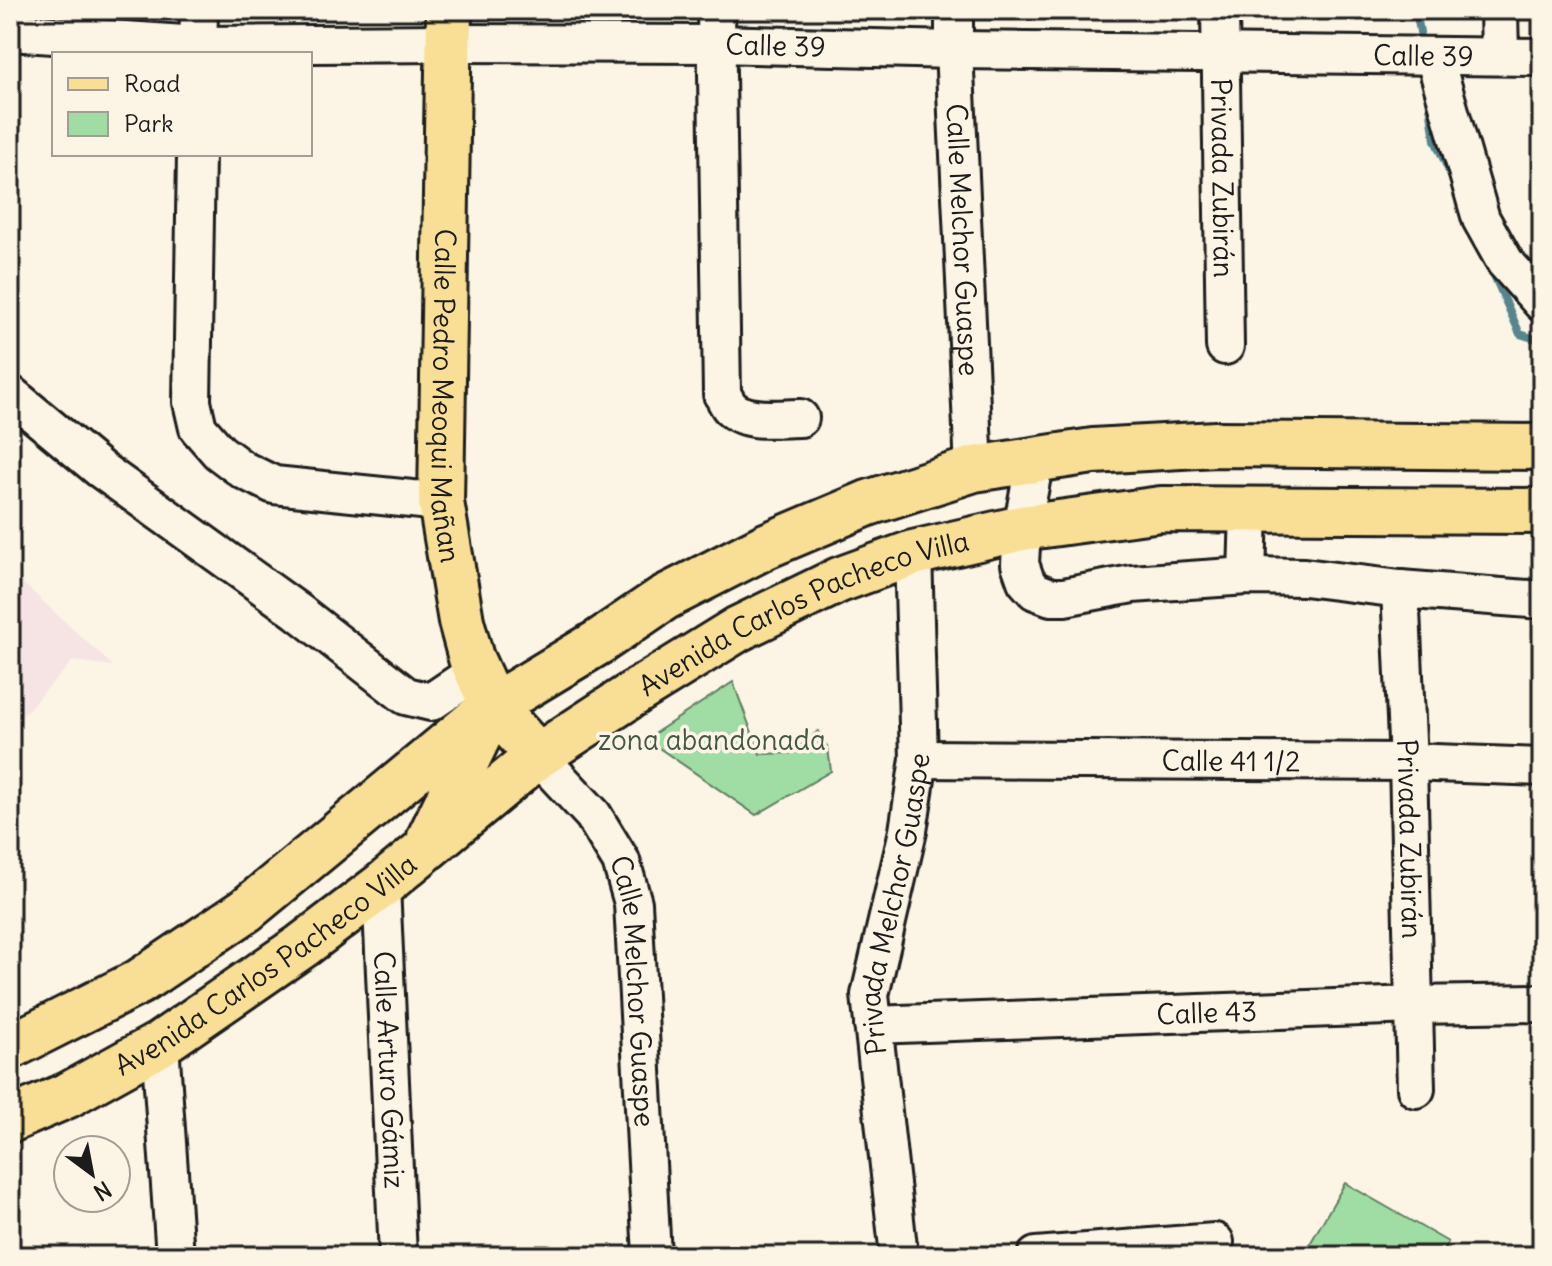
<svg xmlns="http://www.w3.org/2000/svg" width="1552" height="1266" font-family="Delius,sans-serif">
<rect width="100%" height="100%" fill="#fcf5e5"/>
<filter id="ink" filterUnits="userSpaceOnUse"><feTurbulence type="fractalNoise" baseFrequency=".0125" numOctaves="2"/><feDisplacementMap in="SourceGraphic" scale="16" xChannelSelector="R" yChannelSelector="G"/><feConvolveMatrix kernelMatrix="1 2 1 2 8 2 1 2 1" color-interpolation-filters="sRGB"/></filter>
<g filter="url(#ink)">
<polygon fill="#f6e4e4" points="10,571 113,666 73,661 10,729"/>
<g fill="#a0dda4" stroke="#5e7c60" stroke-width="2">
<polygon points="733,682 760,754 792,753 818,731 828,748 831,771 756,815 646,739"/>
<polygon points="1345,1183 1448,1242 1440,1256 1303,1256"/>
</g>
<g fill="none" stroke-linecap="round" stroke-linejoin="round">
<g stroke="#578590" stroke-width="8">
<polyline points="1416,10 1420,32"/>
<polyline points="1429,99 1435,140 1452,178"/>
<polyline points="1492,271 1520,334 1542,341"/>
</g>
<defs>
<g id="minor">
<path d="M716 10 722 394C723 395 728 405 729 406 744 424 779 418 800 418"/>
<path id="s1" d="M954 10V50L974 469"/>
<path id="s2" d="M1220 10 1225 346"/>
<polyline points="1499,10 1500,56"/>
<path id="s3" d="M10 32 198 45 447 43 717 44 954 50 1542 57"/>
<polyline points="198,54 199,10"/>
<polyline points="1434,56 1481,219 1505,262 1542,303"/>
<polyline points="196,154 192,402 198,428 219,452 243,470 274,485 441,502"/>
<polyline points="10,394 100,469 297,611 406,696 431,702 477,671"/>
<polyline points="1035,460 1022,528 1020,564 1026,581 1035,591 1051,597 1064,597 1132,584 1247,576 1304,577 1400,589 1542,600"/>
<polyline points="1247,576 1249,510"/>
<path id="s4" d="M1400 589 1408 762 1416 1089"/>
<path id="s5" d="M538 756 593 815 621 861 633 903 652 1256"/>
<path id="s6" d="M919 759 1408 762 1542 767"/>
<path id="s7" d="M381 886 398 1256"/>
<path id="s8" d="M873 1025 1414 1005 1542 1003"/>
<polyline points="160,1044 175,1256"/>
<path id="s9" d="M899 1256 870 995 908 831 919 759 913 553"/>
<polyline points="1036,1256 1215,1242"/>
</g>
<g id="major">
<path id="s10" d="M449 10 441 502 461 621 471 658 493 706 538 756"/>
<polyline points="430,837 487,719"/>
<polyline points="10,1047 139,982 246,910 493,706 599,642 664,598 766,546 868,503 974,469 1093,451 1216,444 1542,447"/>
<path id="s11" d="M10 1120 68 1095 160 1044 302 946 381 886 538 756 636 692 738 629 839 580 913 553 1022 528 1161 509 1542 511"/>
</g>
</defs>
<use href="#minor" stroke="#1c1c1c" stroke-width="42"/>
<use href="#major" stroke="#1c1c1c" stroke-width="50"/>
<use href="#minor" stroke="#fcf5e5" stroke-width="36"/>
<use href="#major" stroke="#f9df96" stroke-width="44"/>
</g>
</g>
<g text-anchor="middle" stroke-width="7" stroke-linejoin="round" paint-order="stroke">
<g font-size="28" fill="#1c1c1c" stroke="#fcf5e5">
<text dy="10" stroke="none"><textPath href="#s3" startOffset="766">Calle 39</textPath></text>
<text dy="10" stroke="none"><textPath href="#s3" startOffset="1414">Calle 39</textPath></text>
<text dy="10" stroke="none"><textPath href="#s2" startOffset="168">Privada Zubirán</textPath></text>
<text dy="10" stroke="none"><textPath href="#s1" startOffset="230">Calle Melchor Guaspe</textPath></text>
<text dy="10" stroke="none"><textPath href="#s10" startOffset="386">Calle Pedro Meoqui Mañan</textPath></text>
<text dy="10" stroke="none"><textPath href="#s11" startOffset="948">Avenida Carlos Pacheco Villa</textPath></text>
<text dy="10" stroke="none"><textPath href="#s6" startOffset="312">Calle 41 1/2</textPath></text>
<text dy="10" stroke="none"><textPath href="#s4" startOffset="250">Privada Zubirán</textPath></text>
<text dy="10" stroke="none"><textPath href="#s9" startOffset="356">Privada Melchor Guaspe</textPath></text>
<text dy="10" stroke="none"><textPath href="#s11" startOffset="300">Avenida Carlos Pacheco Villa</textPath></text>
<text dy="10" stroke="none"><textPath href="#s5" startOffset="266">Calle Melchor Guaspe</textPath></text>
<text dy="10" stroke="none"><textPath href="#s8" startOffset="334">Calle 43</textPath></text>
<text dy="10" stroke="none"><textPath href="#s7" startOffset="184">Calle Arturo Gámiz</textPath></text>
</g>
<g font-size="28" fill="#445645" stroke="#fcf5e5">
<text x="712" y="750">zona abandonada</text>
</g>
</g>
<rect width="1552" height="1266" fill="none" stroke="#fcf5e5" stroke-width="40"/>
<rect x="20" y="20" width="1512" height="1226" fill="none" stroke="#1c1c1c" stroke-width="3" filter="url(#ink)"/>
<rect x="52" y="52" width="260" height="104" fill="#fcf5e5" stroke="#a29e95" stroke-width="2"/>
<rect x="68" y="78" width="40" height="12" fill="#f9df96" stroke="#a29e95" stroke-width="2"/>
<text x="124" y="92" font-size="24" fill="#1c1c1c">Road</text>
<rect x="68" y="112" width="40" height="24" fill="#a0dda4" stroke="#a29e95" stroke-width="2"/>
<text x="124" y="132" font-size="24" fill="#1c1c1c">Park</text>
<g transform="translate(92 1174) rotate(148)"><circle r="38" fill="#fcf5e5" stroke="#a29e95" stroke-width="2"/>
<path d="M0-6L14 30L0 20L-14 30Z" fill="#1c1c1c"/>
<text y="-12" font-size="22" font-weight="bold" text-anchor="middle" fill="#1c1c1c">N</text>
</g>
</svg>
